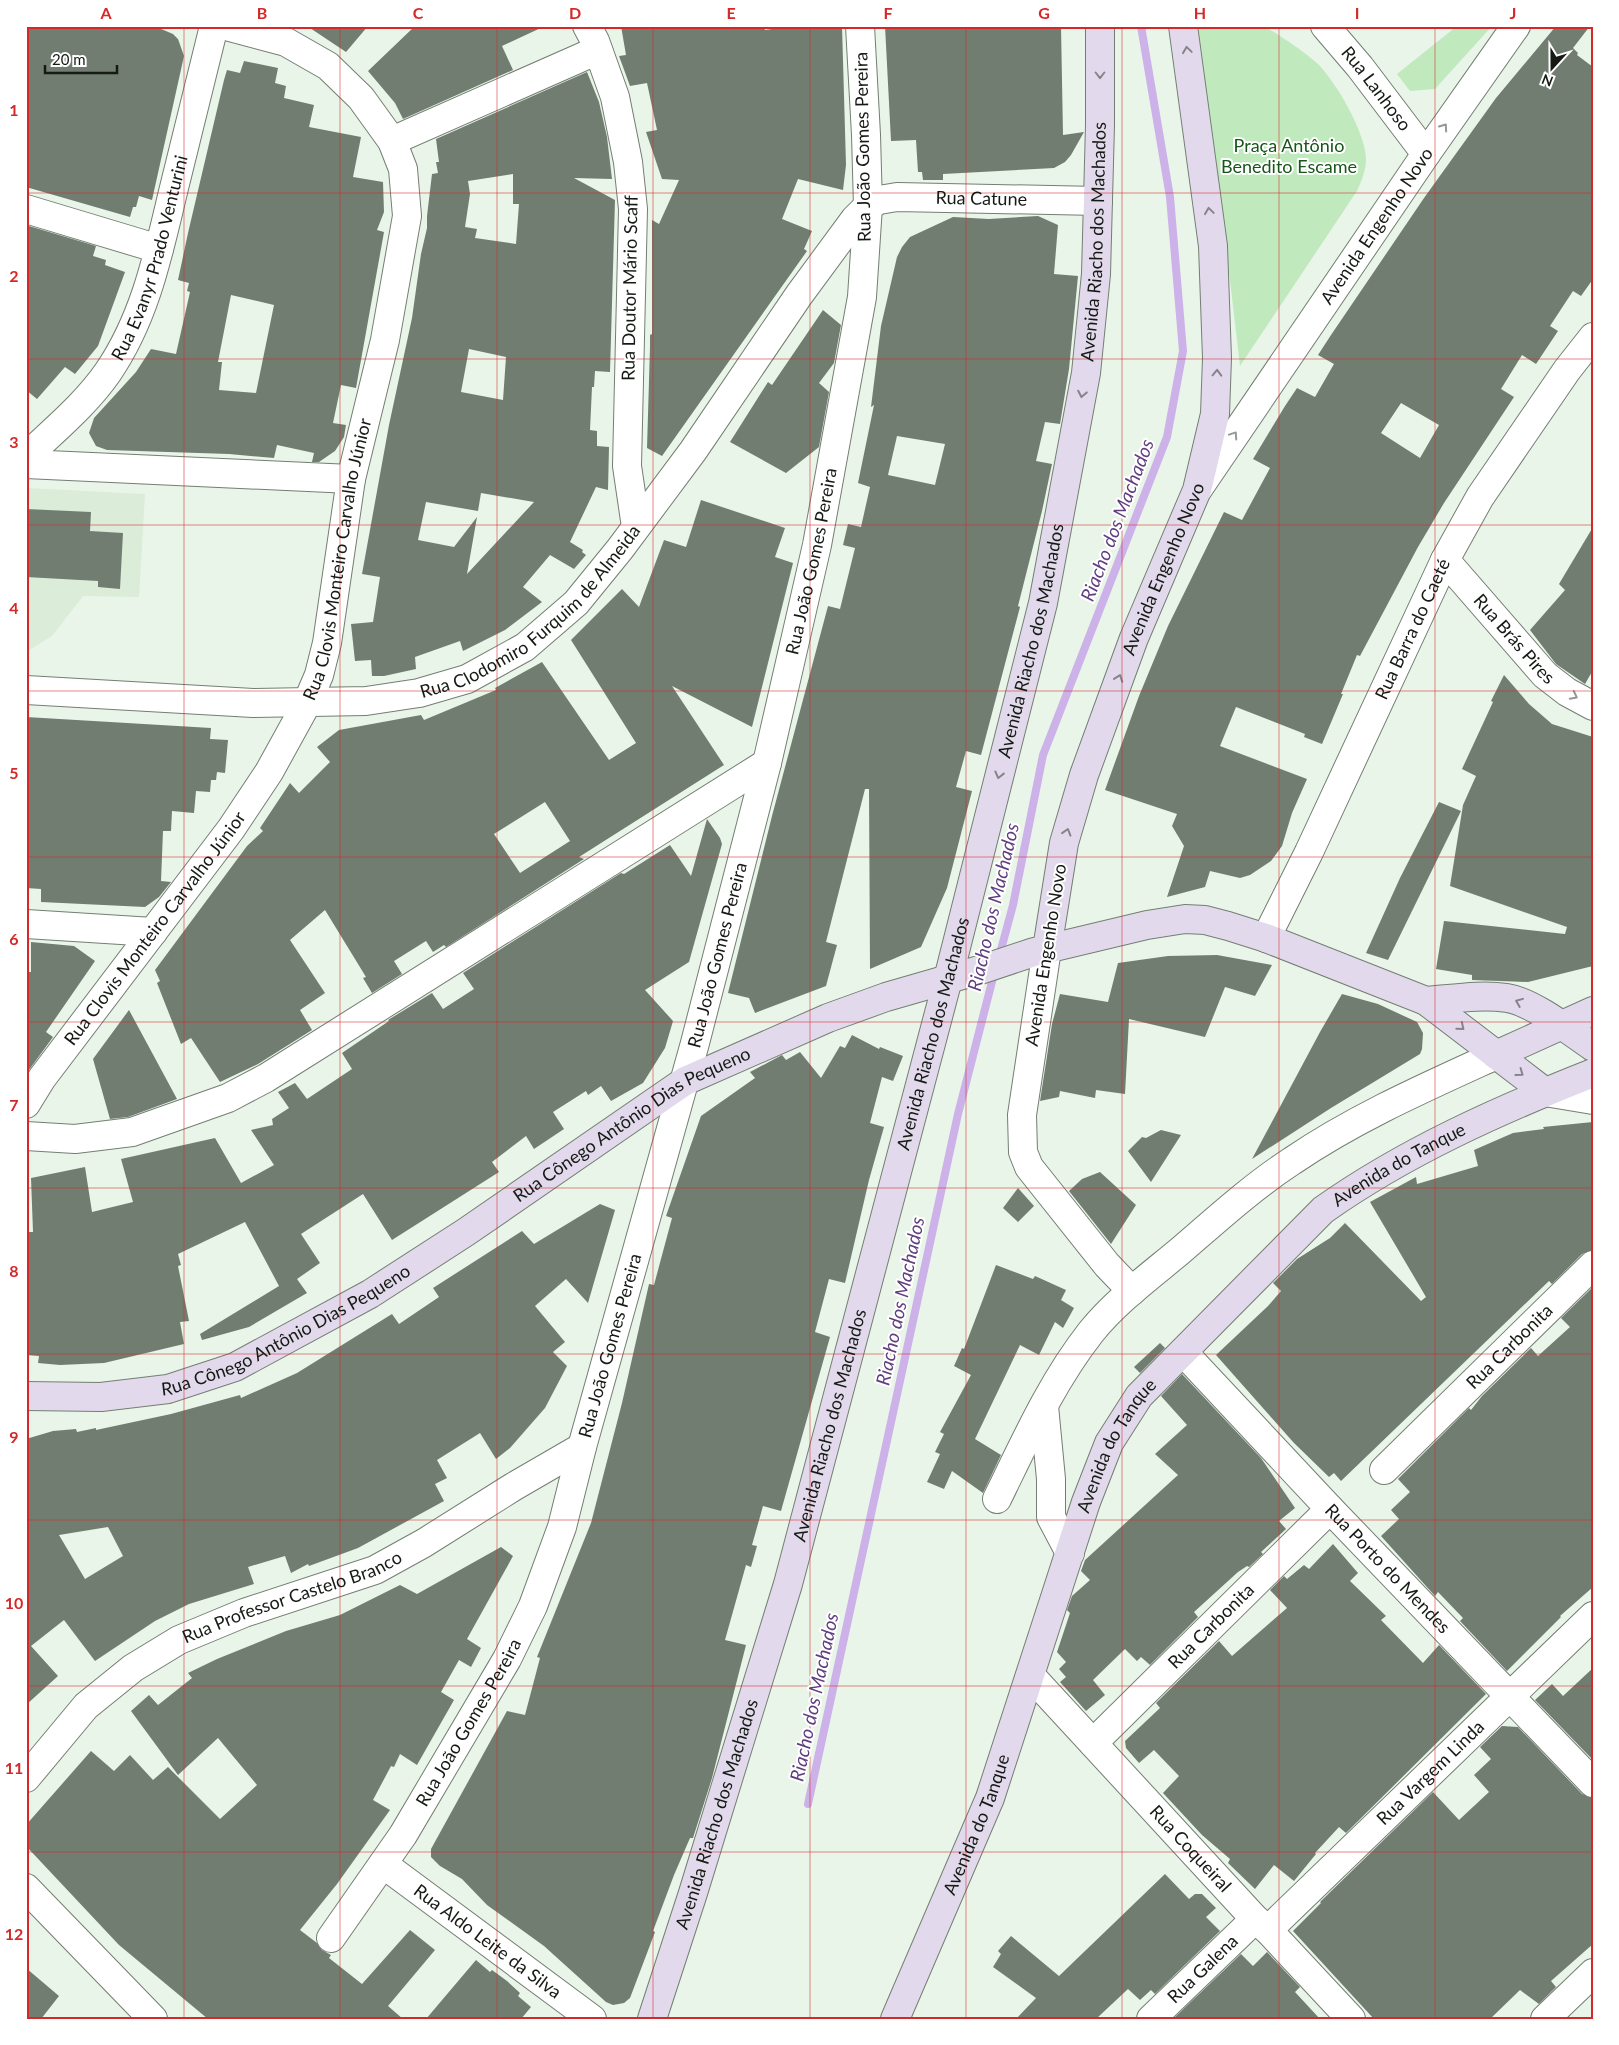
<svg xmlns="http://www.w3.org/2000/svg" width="1619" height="2045" font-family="Lato,sans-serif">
<rect width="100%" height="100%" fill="#e9f5e8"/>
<polygon fill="#dbecd9" points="26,488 145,494 139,597 83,596 52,636 26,652"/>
<g fill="#c0eabe">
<path d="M1196 26C1209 26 1257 23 1265 27 1280 35 1306 53 1318 64 1336 82 1365 132 1366 158 1366 170 1362 180 1357 191L1240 366 1227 255Z"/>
<polygon points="1457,26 1492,26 1435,89 1410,91 1397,74"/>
</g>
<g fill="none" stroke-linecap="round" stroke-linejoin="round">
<g stroke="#ccb2e9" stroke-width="8">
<polyline points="999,957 1013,905 1043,755 1167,437 1183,351 1170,197 1141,26"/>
<polyline points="808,1804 958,1114 995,970"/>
</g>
</g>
<g fill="#727d72" fill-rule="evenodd">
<polygon points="26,26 154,26 173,34 178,39 184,56 152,200 139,196 136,207 133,207 130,217 26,187"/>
<polygon points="307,26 368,26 346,52"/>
<polygon points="415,26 545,26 502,46 513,70 403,119 395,103 368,71"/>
<polygon points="621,26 764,26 765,30 792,26 842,26 846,165 843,190 798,179 782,219 812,231 804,249 807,251 662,456 647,448 650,347 650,335 652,334 652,220 659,224 679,180 662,179 646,132 657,130 647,83 630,86 619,56 626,55"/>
<polygon points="885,26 1061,26 1063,135 1084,132 1071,155 1065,162 1054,168 943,174 943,180 923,180 922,172 918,172 916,140 891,141"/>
<path d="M1556 26H1590L1573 48 1578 53 1577 55 1593 67V279L1581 296 1573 291 1550 326 1558 331 1536 364 1522 355 1501 389 1514 397 1444 503 1418 547 1360 656 1357 655 1341 694H1343L1322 744 1304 737 1305 734 1236 707 1220 746 1307 779 1292 813 1282 846 1271 861 1250 875 1240 878 1210 871 1205 887 1167 897 1184 846 1172 826 1177 814 1105 790 1139 696 1168 626 1224 512 1242 520 1270 468 1253 459 1285 406 1297 388 1315 397 1334 364 1318 355 1331 335 1424 198 1496 98ZM1401 403 1439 425 1420 458 1381 433Z"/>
<path d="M244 61 278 68 275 83 286 86 284 98 314 105 309 127 361 137 353 177 383 182 384 212 377 230 384 232 356 388 341 385 333 423 346 425 344 437 335 451 319 462H312L314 453 277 445 274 458 229 454 107 450 96 446 89 433 94 418 136 372 151 349 176 354 190 292 187 291 189 283 178 280 188 233 224 80 227 70 240 73ZM231 295 274 305 256 393 219 390 222 362H218Z"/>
<path d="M587 72 599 102 607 137 612 179 574 178 615 200 610 372 595 371 594 387H592L590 430 597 431V446L609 447 608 490 596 487 570 542 583 550 582 552 586 555 574 569 550 555 523 587 542 602 505 630 463 651 460 641 415 657 416 669 384 676H372L371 660 355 661 351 624 373 622 380 577 362 574 389 425 412 318 421 254 427 228V216L432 174 438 173 436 162H439L436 139ZM513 174V204H519L516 244 475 238 477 229 465 227 470 194 468 181ZM469 349 506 357 503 400 461 392ZM481 493 534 502 467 574 477 517 454 547 418 540 426 502 478 511Z"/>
<path d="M1038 216 1058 225 1054 274 1078 276 1069 369 1060 424 1045 422 1036 461 1052 464 1042 511 1018 606 1020 607 981 755 966 751 956 787 972 791 947 888 921 947 870 969 869 789H865L826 942 837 945 826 986 755 1013 749 998 728 993 772 816 828 606 840 609 855 548 843 545 848 524 861 527 870 487 858 483 874 405 871 407 881 326 897 257 902 247 910 237 953 217 989 219ZM897 436 945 444 935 485 888 475Z"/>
<polygon points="29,226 96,246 93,256 106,260 105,265 125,272 98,346 75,374 65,367 37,399 26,390 26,237"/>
<polygon points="823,310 841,325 834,363 819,383 829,392 819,447 786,473 730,442 768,382 772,385"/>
<path d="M701 500 785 528 775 557 793 563 752 727 672 686 724 765 579 857 584 859 446 947 444 945 433 952 426 941 394 961 402 974 372 993 363 978 366 977 325 910 290 940 325 993 300 1010 312 1030 258 1064 220 1082 191 1038 181 1044 157 983 160 981 155 970 247 846 263 831 260 828 290 783 299 793 330 762 317 747 339 730 421 715 424 720 496 690 495 688 542 662 609 760 636 743 571 640 622 589 639 607 664 540 686 547ZM545 802 570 841 520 873 494 834Z"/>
<polygon points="26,509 91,512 90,531 123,533 120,589 98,587 98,581 26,577"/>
<polygon points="1593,527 1593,670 1585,684 1556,664 1530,630 1565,590 1559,584"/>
<polygon points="1504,675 1529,704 1552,724 1593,737 1593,966 1528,982 1472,980 1472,975 1436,969 1444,921 1565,934 1567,927 1450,886 1463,805 1476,776 1462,769 1493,702 1491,701"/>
<polygon points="26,717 211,728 210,739 228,740 225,773 217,772 216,780 211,780 210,792 196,791 194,813 172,811 171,831 163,831 161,881 171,882 159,897 145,907 41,902 41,889 26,888"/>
<polygon points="1439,802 1461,811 1388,960 1366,953 1400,878"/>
<polygon points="707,819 720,838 722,844 689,962 645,990 673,1021 665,1048 643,1083 611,1101 601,1086 588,1095 586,1091 553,1112 564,1129 534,1149 526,1136 492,1162 499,1172 392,1240 363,1194 301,1234 320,1263 297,1279 307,1293 249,1327 202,1340 200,1334 279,1286 245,1222 178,1254 181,1265 178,1266 189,1321 180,1322 184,1344 104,1363 60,1365 38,1363 39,1356 26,1355 26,1232 33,1232 31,1178 85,1167 92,1212 133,1202 121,1159 215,1138 241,1183 274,1165 251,1130 273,1125 272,1119 289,1108 278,1092 295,1083 307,1099 352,1069 342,1053 389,1021 388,1020 432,993 443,1009 474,989 463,973 621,873 624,874 670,845 691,876"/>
<polygon points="31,942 74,946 95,961 46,1032 53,1037 26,1074 26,1003 29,1005 27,972 31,972"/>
<polygon points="1217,955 1272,965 1255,996 1225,987 1205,1037 1129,1019 1125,1094 1096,1090 1095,1098 1060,1091 1059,1097 1040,1101 1052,1024 1060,994 1108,1002 1118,963 1168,956"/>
<polygon points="1342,994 1378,1004 1417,1022 1423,1033 1422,1049 1420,1054 1331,1108 1252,1159 1320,1032"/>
<polygon points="129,1010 177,1099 128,1117 110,1119 93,1059"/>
<polygon points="852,1035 879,1049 880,1047 903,1056 893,1081 882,1077 870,1123 884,1127 869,1180 845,1283 829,1279 815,1332 830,1337 781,1511 763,1506 752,1545 757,1546 751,1567 746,1565 725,1640 746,1645 712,1778 693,1838 690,1838 674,1875 653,1931 655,1932 630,1998 624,2003 613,2005 606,2002 544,1946 487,1905 462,1879 440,1866 431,1857 431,1849 507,1711 525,1715 540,1658 537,1657 591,1523 622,1403 649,1284 654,1285 672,1218 666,1216 701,1116 755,1078 750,1072 782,1055 786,1060 800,1052 821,1078 840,1046 845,1048"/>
<polygon points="1593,1122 1593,1250 1582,1254 1552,1284 1549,1281 1341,1481 1334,1473 1329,1477 1294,1443 1216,1355 1268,1306 1281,1291 1273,1283 1297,1259 1330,1238 1345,1223 1421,1301 1426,1297 1370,1202 1416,1177 1417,1184 1478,1166 1474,1150 1513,1133 1544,1129 1543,1127"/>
<polygon points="1161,1130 1181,1135 1151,1182 1128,1151 1142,1137 1146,1138"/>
<polygon points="1100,1172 1136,1205 1111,1244 1069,1191 1082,1179"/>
<polygon points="1018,1188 1034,1206 1018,1222 1003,1208"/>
<path d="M600 1204 615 1210 588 1303 566 1279 535 1306 565 1342 553 1352 567 1366 545 1408 510 1448 496 1459 480 1433 437 1460 447 1478 435 1484 444 1501 358 1548 309 1566 308 1564 291 1573 285 1556 248 1567 254 1584 189 1604 155 1621 95 1661 64 1620 31 1646 58 1676 26 1705V1439L53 1431 76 1429 77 1432 96 1428V1430L171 1414 240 1395 241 1398 297 1373 392 1314 399 1324 439 1297 433 1288 522 1231 534 1244ZM108 1527 123 1556 85 1579 59 1535Z"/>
<polygon points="996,1265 1033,1279 1035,1276 1066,1290 1061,1300 1074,1308 1063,1328 1055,1322 1039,1355 1020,1345 975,1439 1001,1455 983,1493 952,1471 944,1489 927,1482 940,1454 935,1452 944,1434 940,1432 971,1375 954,1366 962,1348 964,1349"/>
<polygon points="1593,1287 1593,1587 1560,1616 1561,1617 1507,1671 1460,1621 1463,1618 1438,1592 1435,1596 1381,1536 1399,1519 1391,1510 1410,1492 1398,1479 1469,1408 1471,1410 1482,1396 1531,1348 1538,1356 1570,1327 1561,1318"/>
<polygon points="1160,1343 1165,1348 1140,1373 1134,1367"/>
<polygon points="1182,1374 1261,1458 1295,1508 1279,1521 1286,1529 1261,1552 1263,1554 1249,1567 1247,1566 1238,1572 1194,1612 1198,1617 1150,1665 1141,1657 1137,1661 1125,1649 1093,1680 1105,1695 1086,1711 1060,1682 1066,1677 1059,1669 1066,1662 1057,1652 1070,1613 1067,1610 1072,1596 1090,1580 1081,1571 1085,1560 1178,1475 1155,1454 1187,1425 1161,1396"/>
<polygon points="1333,1544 1358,1573 1350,1581 1386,1616 1381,1620 1423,1663 1439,1645 1486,1694 1346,1833 1339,1827 1315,1853 1316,1854 1294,1881 1274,1865 1255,1889 1228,1863 1230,1859 1202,1835 1163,1793 1179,1776 1154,1750 1139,1763 1126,1748 1125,1741 1160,1708 1156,1703 1219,1641 1232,1656 1287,1608 1270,1590 1284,1576 1287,1579 1304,1565 1309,1569"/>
<polygon points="501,1547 513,1556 467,1639 481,1648 471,1667 459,1660 441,1692 454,1700 417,1765 400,1754 394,1767 391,1766 373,1800 390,1810 337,1884 300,1930 317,1943 322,1950 331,1955 329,1958 362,1984 410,1930 435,1950 388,2006 403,2019 208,2019 119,1945 26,1846 26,1825 91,1751 114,1771 130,1755 153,1780 168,1767 220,1819 257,1785 218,1738 178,1775 131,1711 149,1695 158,1705 192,1678 188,1673 217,1659 286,1631 340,1615 400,1585 417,1594"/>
<polygon points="1593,1668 1593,1760 1535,1700 1552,1684 1563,1696"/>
<polygon points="1502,1726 1518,1727 1582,1794 1593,1798 1593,1944 1551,1981 1556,1987 1539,2004 1520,1990 1490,2019 1374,2019 1293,1931 1321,1903 1320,1902 1433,1792 1459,1820 1489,1792 1474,1775 1491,1759 1480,1747"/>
<polygon points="1165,1874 1189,1899 1195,1894 1202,1894 1216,1908 1206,1917 1220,1931 1155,1994 1151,1990 1140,2000 1128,1989 1096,2019 1016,2019 1036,1998 993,1967 1001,1954 998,1951 1011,1936 1059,1976"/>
<polygon points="1267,1952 1300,1987 1295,1992 1320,2019 1175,2017 1241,1954 1253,1966"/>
<polygon points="476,1960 490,1972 492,1970 507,1981 520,1993 518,1996 531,2007 521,2019 426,2019"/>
<polygon points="26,1968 59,1996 41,2019 26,2019"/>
</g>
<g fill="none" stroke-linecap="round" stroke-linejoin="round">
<defs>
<g id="street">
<polyline points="587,26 595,41 615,97 628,162 633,209 627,466 636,527"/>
<path id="s1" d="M1325 26 1360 67 1426 154"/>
<polyline points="392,141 598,50"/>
<polyline points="26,209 159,249"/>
<path id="s2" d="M26 457C54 430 86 404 108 372 145 318 158 255 173 192 187 137 200 81 214 26"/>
<polyline points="26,464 351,479"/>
<path id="s3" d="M1198 489 1426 154 1516 26"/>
<path id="s4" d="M1445 560 1545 675 1567 692 1593 706"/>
<path id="s5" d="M26 690 253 703 366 701 419 693 467 679 525 647 576 603 620 549 693 451 799 295 855 219 868 206 879 200 897 197 1098 201"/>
<polyline points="26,924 153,932"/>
<path id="s6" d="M1266 938 1309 852 1445 560 1480 497 1567 370 1593 337"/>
<polyline points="1047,949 1022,1115 1023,1152 1029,1167 1107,1265 1132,1291"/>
<polyline points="1545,1092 1593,1100"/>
<path id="s7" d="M26 1104 42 1078 231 829 269 772 307 703 319 675 327 643 351 479 385 340 407 216 403 169 392 141 361 98 328 66 286 42 226 26"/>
<polyline points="26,1136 75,1139 132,1132 228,1098 266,1078 767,763"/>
<path id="s8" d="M1183 1352 1330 1509 1593 1783"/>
<polyline points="1044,1406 1051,1479 1051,1517 1070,1553"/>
<path id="s9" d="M1384 1470 1593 1265"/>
<path d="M997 1499C1025 1442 1051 1383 1091 1332 1116 1301 1150 1276 1180 1251 1216 1220 1252 1187 1292 1161 1355 1118 1426 1087 1496 1055"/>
<path id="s10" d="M1031 1676 1255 1919 1268 1930 1351 2019"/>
<path id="s11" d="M1093 1743 1330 1509"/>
<path id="s12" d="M26 1778 86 1706 133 1668 179 1640 244 1613 375 1570 424 1543 513 1487 582 1447"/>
<path id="s13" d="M383 1864 592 2019"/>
<polyline points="26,1888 153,2019"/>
<path id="s14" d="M1268 1930 1593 1616"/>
<path id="s15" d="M331 1938 403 1835 507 1659 533 1606 562 1527 582 1447 695 1043 767 763 817 545 862 297 868 206 866 135 860 26"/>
<path id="s16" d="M1151 2019 1255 1919"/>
<polyline points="1545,2019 1593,1973"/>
</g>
<g id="secondary">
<path id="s17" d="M1047 949 1064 843 1084 775 1134 638 1197 490 1215 414 1217 358 1213 246 1183 26"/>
<path d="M1426 1001C1452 999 1481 994 1507 998 1533 1002 1571 1032 1593 1047"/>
<polyline points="1496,1055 1593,1011"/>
<path id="s18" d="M26 1396 101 1397 168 1389 235 1367 370 1294 466 1232 685 1081 828 1018 886 997 983 969 1034 952 1147 925 1185 919 1205 920 1228 926 1266 938 1426 1001 1545 1092"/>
<path id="s19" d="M652 2019 693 1893 788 1584 948 979 1043 603 1086 373 1096 274 1100 125V26"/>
<path id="s20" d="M895 2019 990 1798 1086 1502 1109 1443 1139 1396 1323 1210C1405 1152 1499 1110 1593 1073"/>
</g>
</defs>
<use href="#street" stroke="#747e73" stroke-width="30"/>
<use href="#secondary" stroke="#747e73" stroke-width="30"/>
<use href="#street" stroke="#fff" stroke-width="28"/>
<use href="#secondary" stroke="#e2daec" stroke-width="28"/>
</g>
<defs><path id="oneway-chevron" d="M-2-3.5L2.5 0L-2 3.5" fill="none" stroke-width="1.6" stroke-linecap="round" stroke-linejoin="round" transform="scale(1.25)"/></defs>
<g stroke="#86848b">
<use href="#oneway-chevron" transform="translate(1187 50) rotate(-98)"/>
<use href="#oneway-chevron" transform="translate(1100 75) rotate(90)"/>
<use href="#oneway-chevron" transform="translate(1209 211) rotate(-98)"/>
<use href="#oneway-chevron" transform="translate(1217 373) rotate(-88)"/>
<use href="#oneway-chevron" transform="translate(1082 394) rotate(101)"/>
<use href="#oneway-chevron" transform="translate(1119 678) rotate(-70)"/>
<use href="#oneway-chevron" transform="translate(999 775) rotate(104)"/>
<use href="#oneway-chevron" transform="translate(1067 832) rotate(-73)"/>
<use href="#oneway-chevron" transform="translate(1519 1002) rotate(-158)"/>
<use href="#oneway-chevron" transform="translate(1461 1027) rotate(39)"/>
<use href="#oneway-chevron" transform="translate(1520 1073) rotate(36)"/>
</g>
<g stroke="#969896">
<use href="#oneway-chevron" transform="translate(1444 127) rotate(-55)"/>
<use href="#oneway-chevron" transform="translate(1234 435) rotate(-56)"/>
<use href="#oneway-chevron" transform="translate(1574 696) rotate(27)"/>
</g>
<path fill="none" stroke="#d62828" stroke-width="1" stroke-opacity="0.55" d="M184 26V2019M340 26V2019M497 26V2019M653 26V2019M810 26V2019M966 26V2019M1122 26V2019M1279 26V2019M1435 26V2019M26 193H1593M26 359H1593M26 525H1593M26 691H1593M26 857H1593M26 1022H1593M26 1188H1593M26 1354H1593M26 1520H1593M26 1686H1593M26 1852H1593"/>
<g text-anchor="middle" stroke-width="4" stroke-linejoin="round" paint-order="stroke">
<g font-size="18" fill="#161a15" stroke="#fff">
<text dy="6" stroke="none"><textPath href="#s1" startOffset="81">Rua Lanhoso</textPath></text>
<text transform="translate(863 147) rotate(-91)" y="6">Rua João Gomes Pereira</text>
<text dy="6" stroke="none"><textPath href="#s5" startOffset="1186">Rua Catune</textPath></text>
<text dy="6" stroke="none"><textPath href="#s3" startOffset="318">Avenida Engenho Novo</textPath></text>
<text dy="6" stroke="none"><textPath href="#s19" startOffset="1835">Avenida Riacho dos Machados</textPath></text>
<text dy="6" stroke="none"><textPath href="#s2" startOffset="241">Rua Evanyr Prado Venturini</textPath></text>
<text transform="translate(630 288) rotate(-89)" y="6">Rua Doutor Mário Scaff</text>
<text dy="6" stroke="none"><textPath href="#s7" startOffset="638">Rua Clovis Monteiro Carvalho Júnior</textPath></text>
<text dy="6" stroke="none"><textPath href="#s15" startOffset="1471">Rua João Gomes Pereira</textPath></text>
<text dy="6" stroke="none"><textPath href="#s17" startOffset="399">Avenida Engenho Novo</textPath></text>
<text dy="6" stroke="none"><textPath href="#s5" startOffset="535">Rua Clodomiro Furquim de Almeida</textPath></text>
<text dy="6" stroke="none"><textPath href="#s6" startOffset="342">Rua Barra do Caeté</textPath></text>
<text dy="6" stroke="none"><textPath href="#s4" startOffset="105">Rua Brás Pires</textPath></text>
<text dy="6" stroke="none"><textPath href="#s19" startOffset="1430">Avenida Riacho dos Machados</textPath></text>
<text dy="6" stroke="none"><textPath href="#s7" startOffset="218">Rua Clovis Monteiro Carvalho Júnior</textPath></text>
<text dy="6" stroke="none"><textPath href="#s15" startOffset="1066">Rua João Gomes Pereira</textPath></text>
<text transform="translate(1046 955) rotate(-81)" y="6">Avenida Engenho Novo</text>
<text dy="6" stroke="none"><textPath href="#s19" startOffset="1025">Avenida Riacho dos Machados</textPath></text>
<text dy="6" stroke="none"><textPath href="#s18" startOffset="679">Rua Cônego Antônio Dias Pequeno</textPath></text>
<text dy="6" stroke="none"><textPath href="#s20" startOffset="1021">Avenida do Tanque</textPath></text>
<text dy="6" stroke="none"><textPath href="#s18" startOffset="274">Rua Cônego Antônio Dias Pequeno</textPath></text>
<text dy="6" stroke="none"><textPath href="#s15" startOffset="661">Rua João Gomes Pereira</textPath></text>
<text dy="6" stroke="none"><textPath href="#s9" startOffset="176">Rua Carbonita</textPath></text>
<text dy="6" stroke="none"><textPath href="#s19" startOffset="620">Avenida Riacho dos Machados</textPath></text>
<text dy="6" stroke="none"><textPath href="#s20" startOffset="616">Avenida do Tanque</textPath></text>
<text dy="6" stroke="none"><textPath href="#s8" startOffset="298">Rua Porto do Mendes</textPath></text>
<text dy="6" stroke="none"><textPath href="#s12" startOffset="329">Rua Professor Castelo Branco</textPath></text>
<text dy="6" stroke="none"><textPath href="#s11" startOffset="166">Rua Carbonita</textPath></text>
<text dy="6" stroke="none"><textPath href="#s15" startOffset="256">Rua João Gomes Pereira</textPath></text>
<text dy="6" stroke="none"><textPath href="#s14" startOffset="226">Rua Vargem Linda</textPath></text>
<text dy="6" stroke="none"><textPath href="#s19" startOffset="215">Avenida Riacho dos Machados</textPath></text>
<text dy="6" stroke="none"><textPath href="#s20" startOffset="211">Avenida do Tanque</textPath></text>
<text dy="6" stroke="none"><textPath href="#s10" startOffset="235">Rua Coqueiral</textPath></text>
<text dy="6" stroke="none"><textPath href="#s13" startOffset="130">Rua Aldo Leite da Silva</textPath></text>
<text dy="6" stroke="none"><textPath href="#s16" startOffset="72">Rua Galena</textPath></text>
</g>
<g font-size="18" fill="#17551a" stroke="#fff">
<text x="1289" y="152">Praça Antônio<tspan x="1289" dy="21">Benedito Escame</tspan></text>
</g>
<g font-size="19" font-style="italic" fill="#603e80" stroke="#fff">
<text transform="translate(1117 520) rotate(-69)" y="7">Riacho dos Machados</text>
<text transform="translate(993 907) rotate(-77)" y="7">Riacho dos Machados</text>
<text transform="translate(900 1301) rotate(-78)" y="7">Riacho dos Machados</text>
<text transform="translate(814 1697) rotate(-78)" y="7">Riacho dos Machados</text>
</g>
</g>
<rect width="1619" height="2045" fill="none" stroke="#ffffff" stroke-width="55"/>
<g transform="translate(1552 68) rotate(201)" stroke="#ffffff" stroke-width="4" paint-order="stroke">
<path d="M0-4L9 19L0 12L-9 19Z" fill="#161a15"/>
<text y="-8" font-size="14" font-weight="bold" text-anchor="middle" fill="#161a15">N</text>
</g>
<path d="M45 65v8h72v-8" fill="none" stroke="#161a15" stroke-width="2.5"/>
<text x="52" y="65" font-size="15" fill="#161a15" stroke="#ffffff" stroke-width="4" paint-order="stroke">20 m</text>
<rect x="28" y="28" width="1564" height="1990" fill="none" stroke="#d62828" stroke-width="2"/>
<g font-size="16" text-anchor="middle" font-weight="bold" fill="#d62828">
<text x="106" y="19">A</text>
<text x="262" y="19">B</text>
<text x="418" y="19">C</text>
<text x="575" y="19">D</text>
<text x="731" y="19">E</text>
<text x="888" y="19">F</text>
<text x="1044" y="19">G</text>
<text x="1200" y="19">H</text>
<text x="1357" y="19">I</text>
<text x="1513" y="19">J</text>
<text x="14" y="116">1</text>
<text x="14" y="282">2</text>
<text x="14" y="448">3</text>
<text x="14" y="614">4</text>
<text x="14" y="779">5</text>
<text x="14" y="945">6</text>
<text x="14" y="1111">7</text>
<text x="14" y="1277">8</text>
<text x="14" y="1443">9</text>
<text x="14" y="1609">10</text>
<text x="14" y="1774">11</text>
<text x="14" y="1940">12</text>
</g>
</svg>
